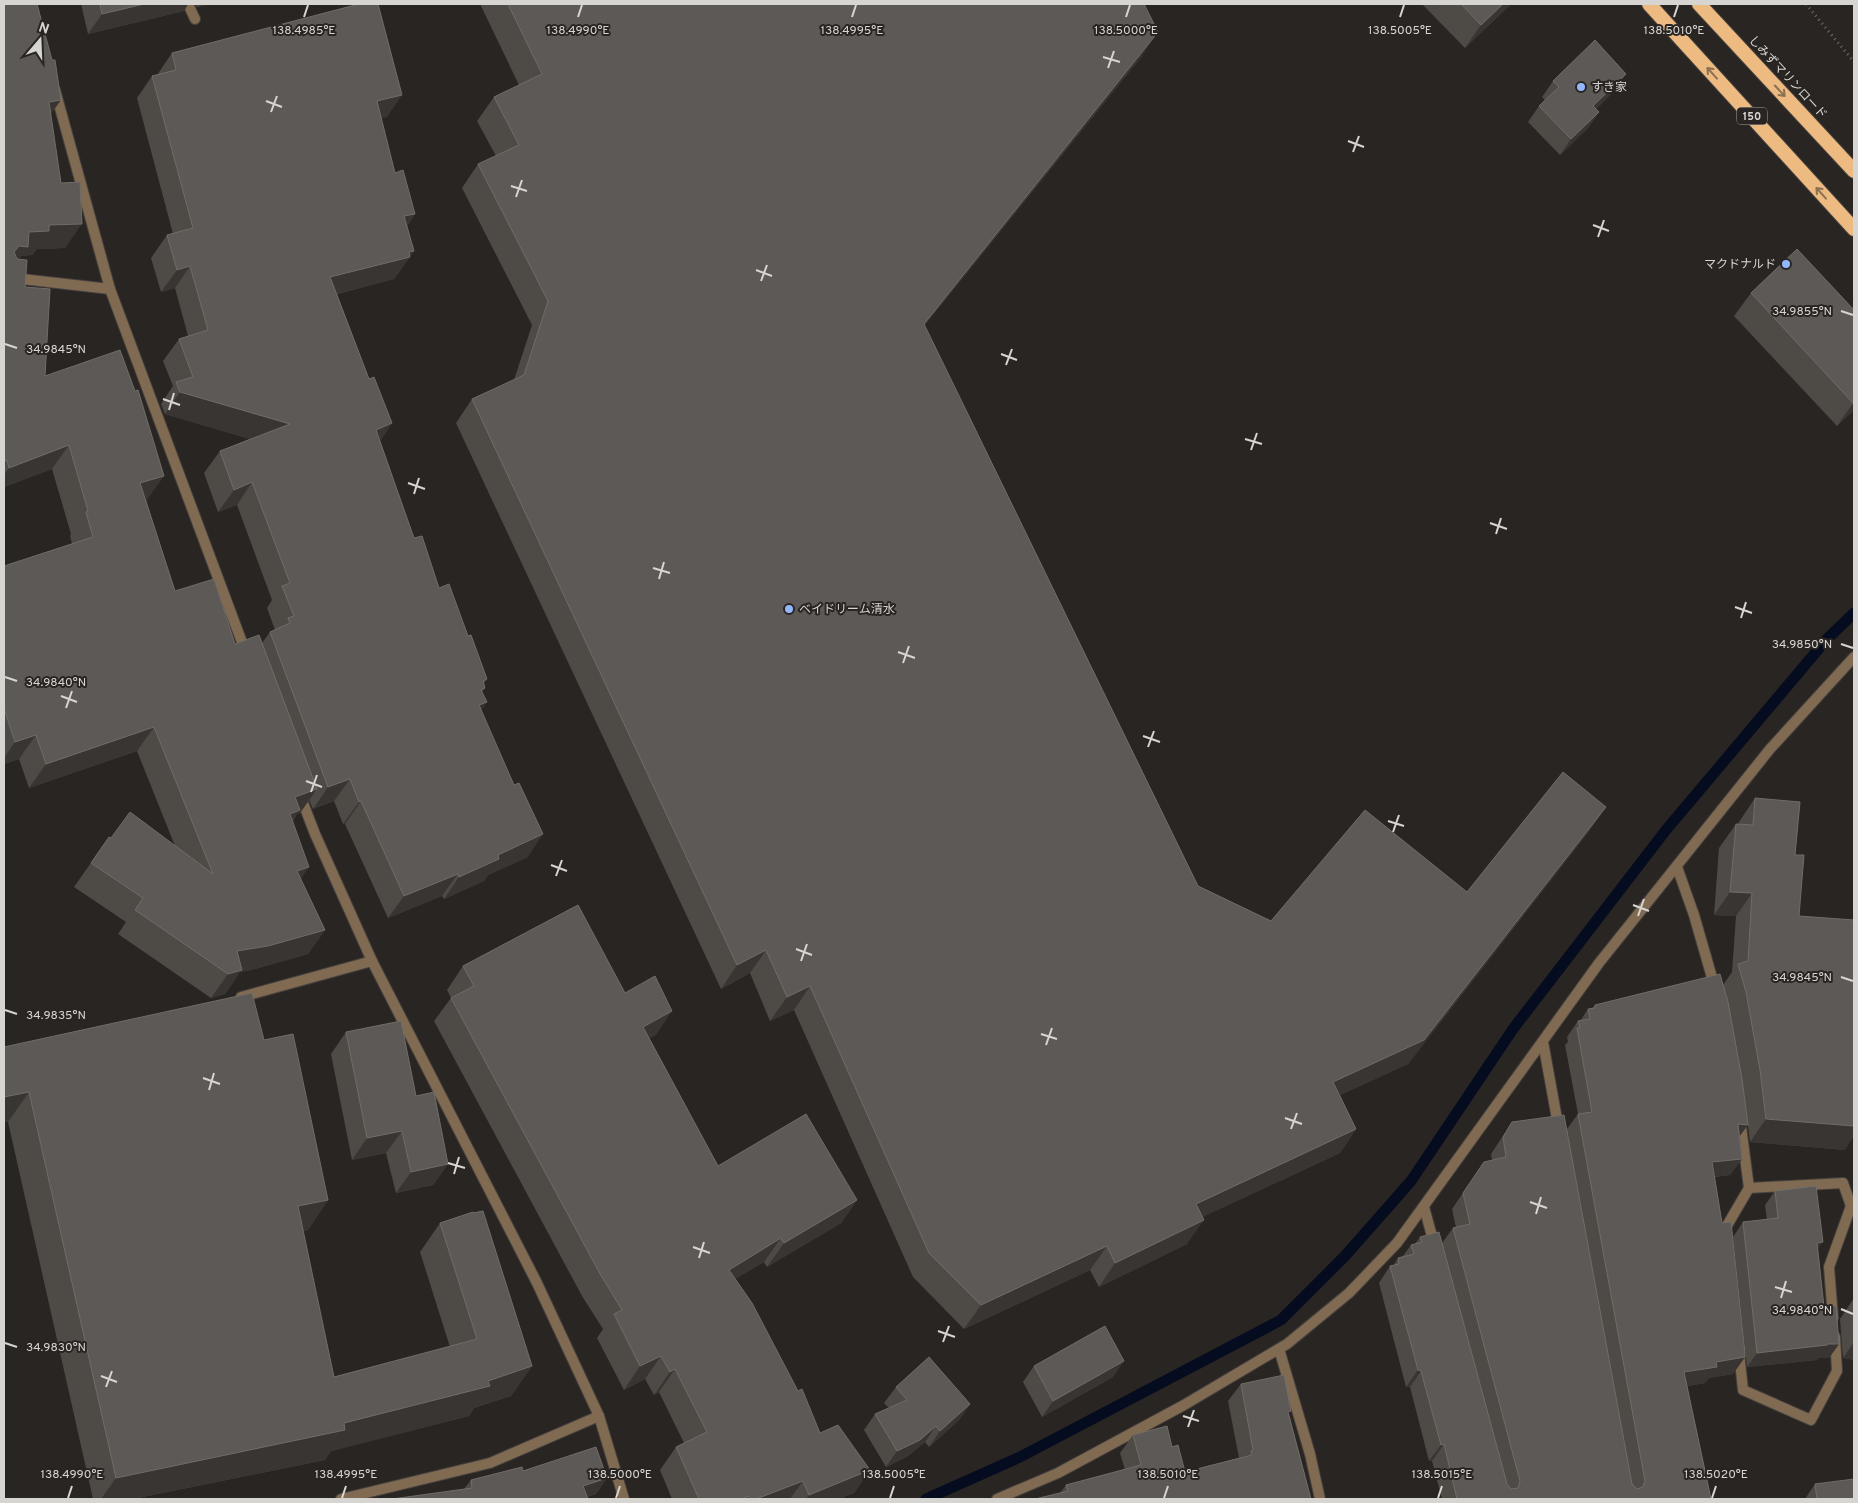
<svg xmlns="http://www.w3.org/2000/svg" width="1858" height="1503" font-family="Overpass,'Noto Sans JP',sans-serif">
<rect width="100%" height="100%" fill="#292522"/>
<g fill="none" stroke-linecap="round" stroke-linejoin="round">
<polyline stroke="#050c1f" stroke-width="11" points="926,1499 1020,1457 1281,1320 1345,1256 1411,1181 1513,1029 1666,830 1827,639 1854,613"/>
<defs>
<polyline id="service" points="241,997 372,961"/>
<g id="minor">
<polyline points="188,4 195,19"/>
<polyline points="55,90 110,289 246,653"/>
<polyline points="4,277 110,289"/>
<polyline points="300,795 315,834 372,961 537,1283 599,1416 624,1499"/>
<polyline points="1677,867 1694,915 1715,988"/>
<polyline points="1543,1042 1559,1130"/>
<polyline points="1749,1188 1843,1183 1851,1206"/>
<polyline points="1424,1207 1435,1247"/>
<polyline points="1725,1233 1725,1229 1749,1188 1740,1119"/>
<polyline points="1833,1318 1829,1267 1851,1206 1854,1206"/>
<polyline points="1279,1349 1310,1454 1320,1499"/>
<polyline points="1739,1352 1743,1390 1811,1420 1837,1371 1835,1337"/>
<polyline points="341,1499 490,1463 599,1416"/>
<polyline points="997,1499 1058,1473 1184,1405 1287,1344 1349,1293 1397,1243 1599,963 1770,749 1854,657"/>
</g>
<g id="trunk">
<polyline points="1649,4 1854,229"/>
<polyline points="1699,4 1854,171"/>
</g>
</defs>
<use href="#service" stroke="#45413e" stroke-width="12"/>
<use href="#minor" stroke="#45413e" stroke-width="12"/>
<use href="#trunk" stroke="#45413e" stroke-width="16"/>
<polyline stroke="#6f6c69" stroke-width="3" stroke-dasharray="1 4" stroke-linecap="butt" points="1806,4 1854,62"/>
<use href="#service" stroke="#806a51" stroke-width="10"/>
<use href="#minor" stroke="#806a51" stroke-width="10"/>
<use href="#trunk" stroke="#edba81" stroke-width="14"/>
</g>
<g fill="#4e4a46">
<polygon points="4,4 50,114 65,248 37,249 32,255 21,256 19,259 25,287 45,376 147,500 146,500 175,591 235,644 262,643 270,632 275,630 267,608 272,600 237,505 218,512 204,473 220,451 250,439 165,414 161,404 173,386 163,361 179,339 188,336 175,288 161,292 151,258 167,235 173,234 137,98 152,76 157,75 172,53 387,117 381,118 395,173 415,214 407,226 414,251 394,279 337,294 369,379 392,423 380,441 414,538 439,588 468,636 487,679 484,683 485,688 482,692 481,710 528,857 488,875 484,881 444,899 442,896 388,918 345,824 343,824 334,801 313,809 309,800 300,813 297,814 293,821 300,879 325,930 308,954 251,970 240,972 225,994 211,998 118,934 126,922 74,887 109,837 111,838 175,846 137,751 29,788 19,759 4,764 4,566 72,544 70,536 71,534 52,469 4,487"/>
<polygon points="81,4 188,4 184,11 88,34"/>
<polygon points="195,4 212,4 197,7"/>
<polygon points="480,4 1144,4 1142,56 924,326 1198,886 1271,921 1467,892 1590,830 1408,1064 1340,1095 1356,1129 1340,1153 1202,1217 1187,1244 1099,1287 1090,1270 964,1329 913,1277 794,1010 770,1021 750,973 721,989 456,423 472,399 514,380 532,325 462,188 478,164 496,156 477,121 494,97 519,85"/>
<polygon points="1422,4 1511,4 1465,48"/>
<polygon points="1553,81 1615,90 1596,109 1599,112 1588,128 1560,155 1528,122 1539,106 1545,100 1542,97"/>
<polygon points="1751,293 1854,310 1854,410 1837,426 1734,316"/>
<polygon points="1755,798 1795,855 1799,916 1845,1150 1750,1142 1743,1088 1740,1136 1742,1159 1730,1175 1715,1177 1722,1223 1745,1357 1733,1374 1709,1378 1705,1383 1687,1386 1711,1499 1442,1499 1432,1461 1429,1461 1410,1387 1406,1387 1379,1283 1390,1266 1393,1266 1398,1258 1403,1256 1411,1245 1415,1244 1420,1237 1442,1243 1453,1228 1456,1228 1452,1209 1484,1162 1492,1160 1491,1154 1512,1122 1567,1129 1578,1114 1565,1045 1568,1042 1567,1037 1578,1021 1580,1021 1588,1009 1592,1008 1595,1005 1723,985 1732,972 1736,916 1714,915 1719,848 1736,824 1738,824 1739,822"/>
<polygon points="463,966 625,993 656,1035 649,1038 718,1166 857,1200 841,1223 767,1267 764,1262 735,1279 820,1433 870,1470 854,1493 839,1499 672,1499 660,1470 676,1447 684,1443 659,1392 654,1395 645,1379 624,1390 597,1338 603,1329 582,1296 434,1021 451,998 447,990"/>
<polygon points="346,1032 416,1096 448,1164 433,1185 396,1193 386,1153 352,1160 331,1054"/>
<polygon points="264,1040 328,1200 308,1230 303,1231 334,1377 450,1347 420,1252 440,1223 532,1366 511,1396 474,1408 469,1416 331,1451 325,1460 133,1499 93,1499 8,1122 4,1122 4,1047"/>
<polygon points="1775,1191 1818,1248 1824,1307 1839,1344 1829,1358 1818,1358 1817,1360 1747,1367 1733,1237 1743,1222 1767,1220 1765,1205"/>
<polygon points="1854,1298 1854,1360 1843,1358 1840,1319"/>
<polygon points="1034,1366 1113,1377 1042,1417 1023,1382"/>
<polygon points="1241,1384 1289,1414 1311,1499 1060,1493 1066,1485 1125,1470 1120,1453 1133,1435 1172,1447 1185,1472 1239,1458 1228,1401"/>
<polygon points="896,1387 970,1404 959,1420 929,1447 925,1442 908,1456 886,1467 864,1430 875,1414 889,1408 884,1403"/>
<polygon points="523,1471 607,1478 596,1494 587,1497 464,1489 471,1480"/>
<polygon points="1815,1484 1854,1499 1805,1499"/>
</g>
<g fill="#393532">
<polygon points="144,4 188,4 184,11 88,34 102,14"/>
<polygon points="200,4 212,4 197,7"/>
<polygon points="1503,4 1511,4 1465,48 1481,25"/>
<polygon points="1158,32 1142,56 907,347 924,324"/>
<polygon points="1626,74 1615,90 1582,122 1593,106"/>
<polygon points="402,95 387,117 361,123 377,101"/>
<polygon points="61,100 44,124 49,102"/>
<polygon points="1599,112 1588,128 1560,155 1571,139"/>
<polygon points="415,214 400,236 404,216"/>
<polygon points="82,224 65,248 37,249 32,255 21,256 11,271 4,267 29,232 49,225"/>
<polygon points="414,251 394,279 315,299 330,277"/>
<polygon points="190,266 175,288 161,292 177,270"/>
<polygon points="180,392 290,424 274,446 165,414"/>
<polygon points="1854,402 1854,410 1837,426"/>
<polygon points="392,423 377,445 376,430"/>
<polygon points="69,445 52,469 4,487 4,475 9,468"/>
<polygon points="164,476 147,500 123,507 140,483"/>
<polygon points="252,482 237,505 218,512 234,490"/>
<polygon points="487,702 472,724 479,705"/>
<polygon points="154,727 137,751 29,788 46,764"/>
<polygon points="36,735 19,759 4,764 4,758 15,742"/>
<polygon points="350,779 334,801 313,809 328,787"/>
<polygon points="317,789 300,813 297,814 283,834 295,797"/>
<polygon points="361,801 345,824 343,824 359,802"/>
<polygon points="1606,807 1590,830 1408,1064 1317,1106 1333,1082"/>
<polygon points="543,834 528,857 488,875 484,881 444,899 459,877 498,855"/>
<polygon points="309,867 293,891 297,871"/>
<polygon points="458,874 442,896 388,918 404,896"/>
<polygon points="1730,892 1752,893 1736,916 1714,915"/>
<polygon points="325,930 308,954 251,970 240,972 225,994 211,998 228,974 237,951"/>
<polygon points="766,950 750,973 721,989 737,965"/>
<polygon points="810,986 794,1010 770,1021 787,997"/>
<polygon points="672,1011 656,1035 627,1051 643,1027"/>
<polygon points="29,1092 8,1122 4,1122 4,1097"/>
<polygon points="1766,1119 1854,1126 1854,1136 1845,1150 1750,1142"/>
<polygon points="1738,1124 1748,1125 1736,1141"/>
<polygon points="1356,1129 1340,1153 1179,1228 1196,1204"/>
<polygon points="402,1131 386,1153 352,1160 367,1138"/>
<polygon points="1742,1159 1730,1175 1701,1178 1712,1162"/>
<polygon points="448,1164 433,1185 396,1193 411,1172"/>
<polygon points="328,1200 308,1230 278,1236 298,1206"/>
<polygon points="857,1200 841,1223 767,1267 784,1243"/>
<polygon points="1204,1220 1187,1244 1099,1287 1115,1263"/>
<polygon points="781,1238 764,1262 712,1293 729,1270"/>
<polygon points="1823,1242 1813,1256 1817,1243"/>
<polygon points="1107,1246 1090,1270 964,1329 981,1305"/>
<polygon points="1854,1342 1854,1360 1843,1358"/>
<polygon points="1827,1344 1839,1344 1829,1358 1818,1358 1817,1360 1747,1367 1757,1353"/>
<polygon points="661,1356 645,1379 624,1390 640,1366"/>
<polygon points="1745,1357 1733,1374 1709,1378 1705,1383 1673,1389 1684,1372 1716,1362"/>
<polygon points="1124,1361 1113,1377 1042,1417 1053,1401"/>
<polygon points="532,1366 511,1396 474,1408 469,1416 331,1451 325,1460 133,1499 101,1499 116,1478 344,1423 488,1381"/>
<polygon points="675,1369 659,1392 654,1395 670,1372"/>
<polygon points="1418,1370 1421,1371 1410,1387 1406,1387"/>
<polygon points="970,1404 959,1420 929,1447 940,1431"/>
<polygon points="936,1426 925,1442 908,1456 886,1467 897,1451"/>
<polygon points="1444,1444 1432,1461 1429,1461 1441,1445"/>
<polygon points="870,1470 854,1493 839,1499 806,1499 809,1495"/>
<polygon points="607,1478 596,1494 580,1499 583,1486"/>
<polygon points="803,1481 790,1499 756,1499"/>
</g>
<g fill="#5d5956" stroke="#706d69">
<polygon points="4,4 37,4 52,60 55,60 61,100 49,102 61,183 80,182 82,224 49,225 49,231 29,232 28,247 19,246 14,252 17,259 27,260 25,287 50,289 45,376 120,350 135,391 138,390 164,476 140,483 175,591 214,579 235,644 259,635 317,789 295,797 300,810 290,814 309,867 297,871 325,930 268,946 237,951 242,970 228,974 135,910 143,898 91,863 109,837 111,838 130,812 213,874 154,727 46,764 36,735 15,742 4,708 4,566 93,537 86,512 88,511 69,445 9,468 7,460 4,461"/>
<polygon points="100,4 144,4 102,14"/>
<polygon points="359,4 378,4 402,95 377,101 395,173 403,170 415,214 404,216 414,251 409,252 410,257 330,277 369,379 374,377 392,423 376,430 414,538 422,536 439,588 449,584 468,636 471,635 487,679 483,681 485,688 481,690 487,702 479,705 514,785 519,783 543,834 498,855 499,859 459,877 458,874 404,896 361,801 359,802 350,779 328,787 270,632 290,623 288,618 294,616 282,586 290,583 252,482 234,490 220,451 290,424 180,392 176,382 193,377 179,339 208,330 190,266 177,270 167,235 193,228 152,76 176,70 172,53"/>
<polygon points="508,4 1144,4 1158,32 924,324 1198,886 1271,921 1365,810 1467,892 1563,772 1606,807 1424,1040 1333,1082 1356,1129 1196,1204 1204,1220 1115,1263 1107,1246 981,1305 929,1253 810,986 787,997 766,950 737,965 472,399 524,375 548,301 478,164 519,145 494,97 542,74"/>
<polygon points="1461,4 1503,4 1481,25"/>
<polygon points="1595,40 1626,74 1593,106 1599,112 1571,139 1539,106 1559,87 1553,81"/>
<polygon points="1797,249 1854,310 1854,402 1853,403 1751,293"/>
<polygon points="1755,798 1800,802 1795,855 1804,855 1799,916 1854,920 1854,1126 1766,1119 1760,1070 1746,992 1738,964 1748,961 1752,893 1730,892 1736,824 1753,825"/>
<polygon points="578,905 625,993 655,976 672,1011 643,1027 718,1166 806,1114 857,1200 784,1243 781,1238 729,1270 752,1303 798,1391 802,1389 820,1433 838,1425 870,1470 809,1495 803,1481 756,1499 751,1499 749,1496 741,1499 699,1499 676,1447 707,1432 675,1369 670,1372 661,1356 640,1366 614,1314 622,1310 599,1272 451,998 474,986 463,966"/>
<polygon points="1720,974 1728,1002 1742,1079 1748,1125 1738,1124 1742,1159 1712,1162 1722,1223 1731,1222 1745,1353 1745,1357 1716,1362 1717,1367 1684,1372 1711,1499 1457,1499 1444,1444 1441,1445 1421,1371 1418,1370 1390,1266 1399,1264 1398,1258 1414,1254 1411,1245 1422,1242 1420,1237 1439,1232 1507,1484 1511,1489 1518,1488 1520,1481 1453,1228 1470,1224 1463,1193 1484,1162 1506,1157 1503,1137 1512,1122 1564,1115 1632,1484 1637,1489 1643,1487 1645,1481 1578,1114 1592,1112 1577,1028 1580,1028 1578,1021 1590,1019 1588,1009 1595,1008 1595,1005"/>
<polygon points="252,993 264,1040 293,1034 328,1200 298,1206 334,1377 477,1339 440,1223 473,1212 473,1213 483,1211 532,1366 488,1381 490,1386 344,1423 345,1430 116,1478 29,1092 4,1097 4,1047"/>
<polygon points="401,1021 416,1096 434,1092 448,1164 411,1172 402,1131 367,1138 346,1032"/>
<polygon points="1816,1186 1823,1242 1817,1243 1824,1307 1836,1306 1839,1344 1827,1344 1827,1345 1757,1353 1743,1222 1778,1218 1775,1191"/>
<polygon points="1105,1326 1124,1361 1053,1401 1034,1366"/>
<polygon points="929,1357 970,1404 940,1431 936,1426 920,1440 897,1451 875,1414 907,1400 896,1387"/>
<polygon points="1284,1375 1291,1411 1288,1412 1311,1499 1035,1499 1068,1491 1066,1485 1141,1465 1133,1435 1167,1426 1172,1447 1178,1445 1185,1472 1252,1455 1251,1451 1253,1450 1241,1384"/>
<polygon points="596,1447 607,1478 583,1486 588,1499 392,1499 472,1488 471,1480 522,1467 523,1471"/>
<polygon points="1854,1479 1854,1499 1817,1499 1815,1484"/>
</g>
<defs><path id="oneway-shaft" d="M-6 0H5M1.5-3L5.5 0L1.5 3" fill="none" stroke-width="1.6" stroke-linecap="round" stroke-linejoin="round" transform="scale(1.25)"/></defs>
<g stroke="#8b7052">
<use href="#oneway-shaft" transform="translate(1712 73) rotate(-132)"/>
<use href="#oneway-shaft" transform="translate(1780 91) rotate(47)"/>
<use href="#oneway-shaft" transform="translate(1821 193) rotate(-132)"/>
</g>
<path fill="none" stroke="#d7d5d2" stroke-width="2" d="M304 17 308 5M578 17 582 5M852 17 856 5M1126 17 1130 5M1400 17 1404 5M1674 17 1678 5M1103 57 1120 62M1108 68 1114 51M266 101 282 107M271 112 277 96M1348 141 1364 147M1353 152 1359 136M511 186 527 191M516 197 522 180M1593 225 1609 231M1598 237 1604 220M756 270 772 276M761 281 767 265M1841 311 1853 315M5 344 17 348M1001 354 1017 360M1006 365 1012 349M163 399 180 405M169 410 174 393M1245 439 1262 444M1251 450 1257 433M408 483 425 489M414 494 419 478M1490 523 1507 529M1496 534 1501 518M653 568 670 573M659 579 664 562M1735 607 1752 613M1741 618 1746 602M1841 644 1853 648M898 652 915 658M903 663 909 646M5 677 17 681M61 696 77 702M66 708 72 691M1143 736 1160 742M1148 747 1154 731M306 781 322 787M311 792 317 775M1388 821 1404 826M1393 832 1399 815M551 865 567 871M556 876 562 860M1633 905 1649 911M1638 916 1644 899M796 949 812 955M801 961 807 944M1841 977 1853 981M5 1010 17 1014M1041 1034 1057 1039M1046 1045 1052 1028M203 1078 220 1084M209 1090 214 1073M1285 1118 1302 1124M1291 1129 1297 1113M448 1163 465 1168M454 1174 459 1157M1530 1202 1547 1208M1536 1214 1541 1197M693 1247 710 1253M699 1258 704 1242M1775 1287 1792 1292M1781 1298 1786 1281M1841 1309 1853 1314M938 1331 955 1337M943 1342 949 1326M5 1343 17 1347M101 1376 117 1382M106 1387 112 1371M1183 1416 1199 1421M1188 1427 1194 1410M68 1498 72 1486M342 1498 346 1486M616 1498 620 1486M890 1498 894 1486M1164 1498 1168 1486M1438 1498 1442 1486M1712 1498 1716 1486"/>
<g fill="#93b7fd" stroke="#292522" stroke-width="2">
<circle cx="1581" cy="87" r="5"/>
<circle cx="1786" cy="264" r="5"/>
<circle cx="789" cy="609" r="5"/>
</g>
<g text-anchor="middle" stroke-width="4" stroke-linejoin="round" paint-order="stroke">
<rect fill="#292522" stroke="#a3a09d" stroke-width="1" x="1737" y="107.5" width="30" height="17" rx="4"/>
<g font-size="11" font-weight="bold" fill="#d7d5d2">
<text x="1752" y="120">150</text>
</g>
<g font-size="12" fill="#d7d5d2" stroke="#292522">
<text transform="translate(1788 77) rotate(47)" y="4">しみずマリンロード</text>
</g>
<g font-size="12" fill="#d7d5d2" stroke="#292522" text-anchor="start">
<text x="1591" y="91">すき家</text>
<text x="1776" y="268" text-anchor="end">マクドナルド</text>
<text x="799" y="613">ベイドリーム清水</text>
</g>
</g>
<g font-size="12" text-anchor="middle" fill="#d7d5d2" stroke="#292522" stroke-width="4" stroke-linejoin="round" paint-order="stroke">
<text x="304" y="34">138.4985°E</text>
<text x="852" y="34">138.4995°E</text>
<text x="578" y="34">138.4990°E</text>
<text x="1126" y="34">138.5000°E</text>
<text x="1400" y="34">138.5005°E</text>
<text x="1674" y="34">138.5010°E</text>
<text x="1802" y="315">34.9855°N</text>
<text x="56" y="353">34.9845°N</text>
<text x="1802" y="648">34.9850°N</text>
<text x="56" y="686">34.9840°N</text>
<text x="1802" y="981">34.9845°N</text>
<text x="56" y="1019">34.9835°N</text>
<text x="1802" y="1314">34.9840°N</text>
<text x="56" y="1351">34.9830°N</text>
<text x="72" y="1478">138.4990°E</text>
<text x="346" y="1478">138.4995°E</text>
<text x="620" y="1478">138.5000°E</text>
<text x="894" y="1478">138.5005°E</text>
<text x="1168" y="1478">138.5010°E</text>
<text x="1442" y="1478">138.5015°E</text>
<text x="1716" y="1478">138.5020°E</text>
</g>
<rect width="1858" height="1503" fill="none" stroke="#d7d5d2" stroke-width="10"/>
<g transform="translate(40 40) rotate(19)" stroke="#292522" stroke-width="4" paint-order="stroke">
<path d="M0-4L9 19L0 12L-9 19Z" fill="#d7d5d2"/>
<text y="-8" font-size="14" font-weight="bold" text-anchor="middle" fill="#d7d5d2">N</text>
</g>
</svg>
